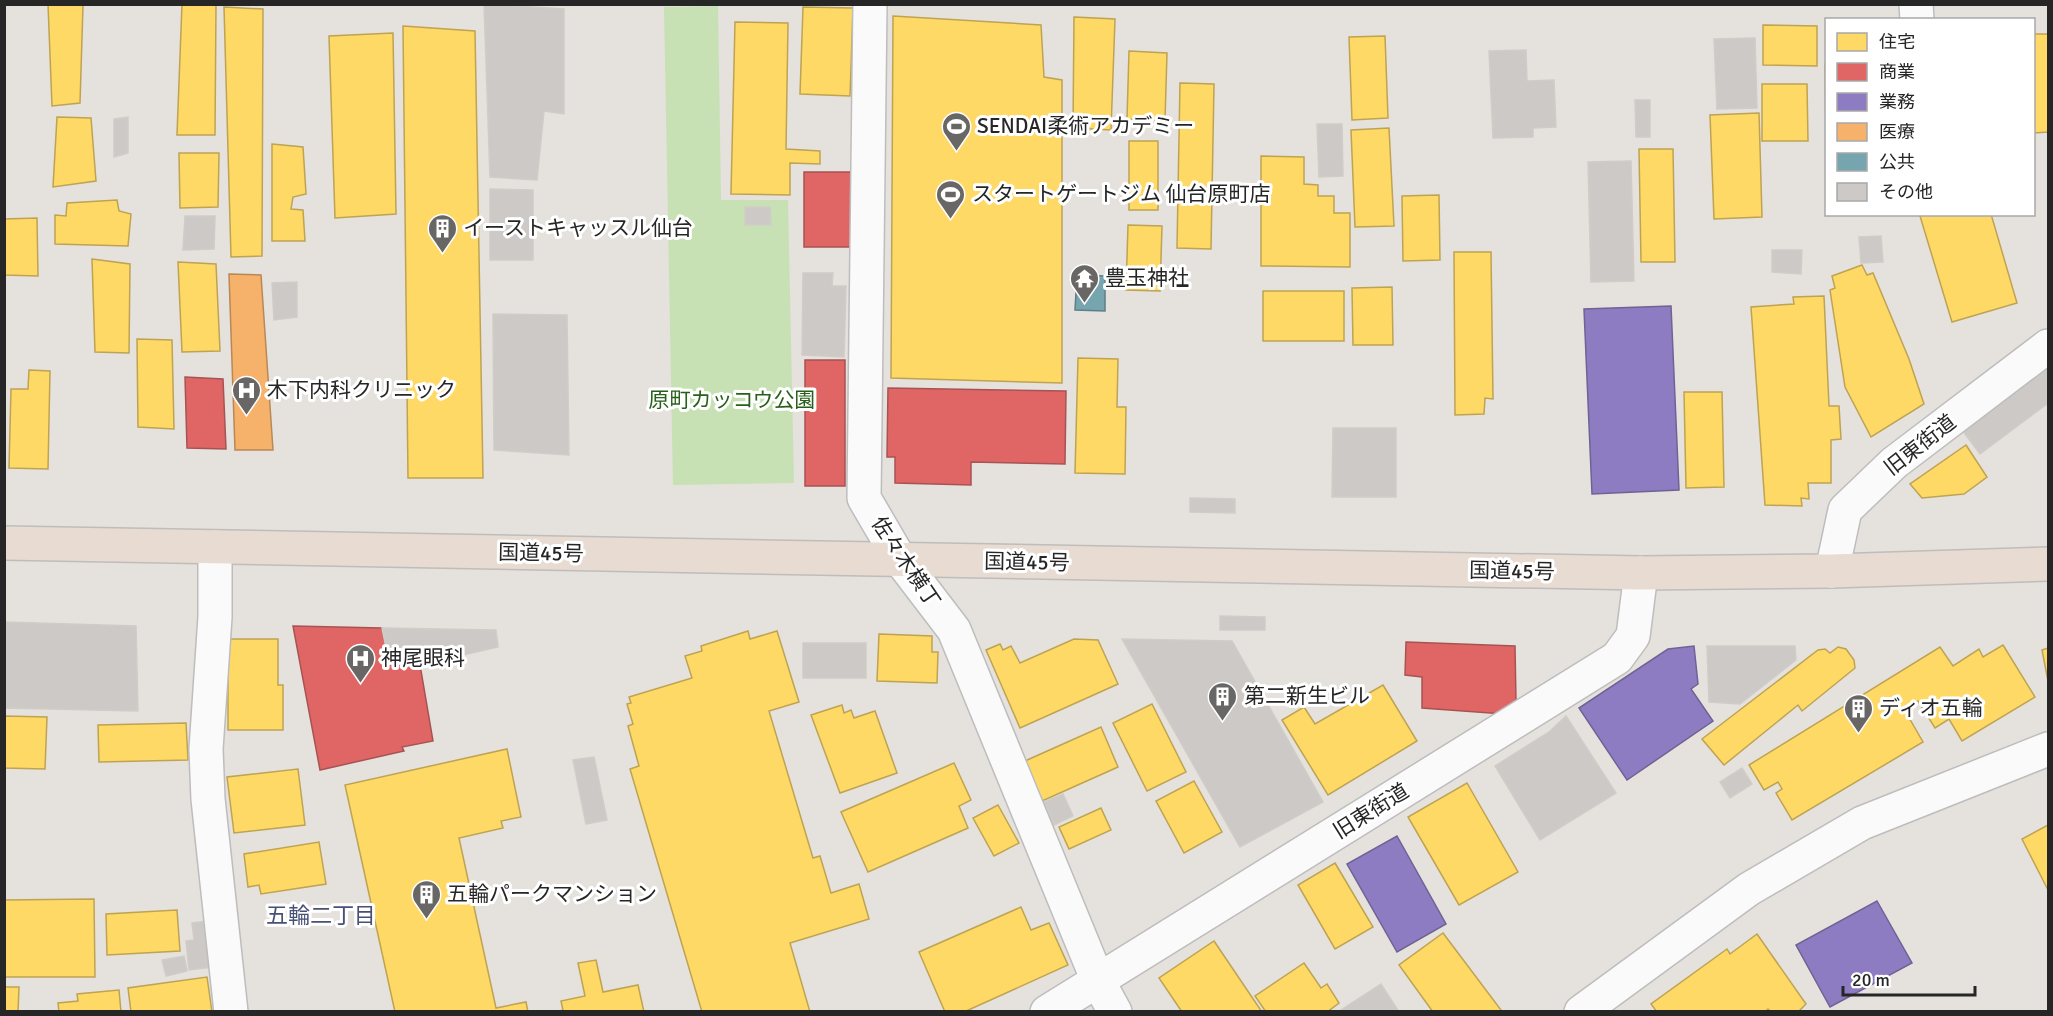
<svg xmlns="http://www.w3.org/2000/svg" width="2053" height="1016" font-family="Signika,'Noto Sans JP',sans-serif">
<rect width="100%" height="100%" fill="#e5e1dc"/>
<polygon fill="#c7e0b4" points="718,6 721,200 788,200 794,483 673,485 664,7"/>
<g fill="#ffd966" stroke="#bea353" stroke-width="1.5">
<polygon points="48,4 83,5 80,103 52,106"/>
<polygon points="182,4 216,4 215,135 177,135"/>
<polygon points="224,7 263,9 262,256 231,257"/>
<polygon points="803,7 853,8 850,96 800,94"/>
<polygon points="893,16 1041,25 1044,77 1062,80 1062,383 891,378"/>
<polygon points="1074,17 1115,19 1111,130 1073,128"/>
<polygon points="735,22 788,23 786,149 820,151 820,164 790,163 790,195 731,194"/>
<polygon points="1763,25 1817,26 1817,66 1763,65"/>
<polygon points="403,26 475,31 483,478 408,478"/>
<polygon points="393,33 396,214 335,218 329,36"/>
<polygon points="2034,34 2048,34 2048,132 2034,133"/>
<polygon points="1385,36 1388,118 1352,120 1349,37"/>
<polygon points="1129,51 1167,53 1165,120 1127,119"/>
<polygon points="1825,64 1826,64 1826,137"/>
<polygon points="1180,83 1214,84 1211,249 1177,248"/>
<polygon points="1762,84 1807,84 1808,141 1762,141"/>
<polygon points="1759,113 1762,217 1714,219 1710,115"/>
<polygon points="57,117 91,118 96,181 53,187"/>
<polygon points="1389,128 1394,226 1355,227 1351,130"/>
<rect x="1129" y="141" width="29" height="69"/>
<polygon points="272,144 303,147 306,194 293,197 291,209 303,210 305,241 272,241"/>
<polygon points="1639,149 1673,149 1675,262 1641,262"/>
<polygon points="179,153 219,153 218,207 180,208"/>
<polygon points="1261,156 1304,157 1304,184 1318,185 1318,196 1334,196 1334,213 1350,213 1350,267 1261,266"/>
<polygon points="1439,195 1440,260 1403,261 1402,196"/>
<polygon points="117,200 119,211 131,214 128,246 55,244 55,215 66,216 67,203"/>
<polygon points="1926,214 1991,214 2017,303 1952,322 1920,216"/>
<polygon points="37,218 38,276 4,275 4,219"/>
<polygon points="1128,225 1162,226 1160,291 1126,290"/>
<polygon points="1454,252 1491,252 1493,399 1485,398 1484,414 1455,415"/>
<polygon points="92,259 130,264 129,353 95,352"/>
<polygon points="178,262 216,264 220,351 182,352"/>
<polygon points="1862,265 1867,275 1873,273 1909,359 1924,404 1871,437 1845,387 1830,290 1835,288 1832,276"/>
<polygon points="1392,287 1393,345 1353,345 1352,288"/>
<rect x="1263" y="291" width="81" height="50"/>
<polygon points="1824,296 1829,406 1839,406 1841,439 1831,440 1831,483 1808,483 1809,499 1801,498 1802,506 1765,505 1751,307 1794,304 1793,297"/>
<polygon points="137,339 172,340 174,429 138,427"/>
<polygon points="1078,358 1118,359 1117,407 1126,407 1125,474 1075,473"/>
<polygon points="29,370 50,371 48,469 9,468 11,389 28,389"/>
<polygon points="1684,392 1722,392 1724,487 1686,488"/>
<polygon points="1966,445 1987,477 1964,494 1922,498 1910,484"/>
<polygon points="748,631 750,639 777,631 799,702 769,711 813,858 820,856 831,893 859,884 869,919 790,943 810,1012 702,1012 630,769 639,766 628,726 633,724 627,704 631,703 629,697 692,678 685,656 702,651 701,646"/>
<polygon points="879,634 932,636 932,652 938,652 937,683 877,681"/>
<polygon points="228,639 278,639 278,685 283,685 283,730 228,730"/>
<polygon points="1074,639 1098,640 1118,684 1020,728 986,650 1000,644 1003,650 1011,646 1020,663"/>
<polygon points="2003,645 2035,697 1962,741 1949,719 1935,728 1918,701 1904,709 1923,742 1792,820 1776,793 1782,789 1778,782 1764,790 1749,765 1940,647 1953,666 1979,649 1983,657"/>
<polygon points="1838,647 1846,649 1854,660 1855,668 1802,711 1798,705 1724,765 1702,739 1818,650 1825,649 1830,653"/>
<polygon points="2048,648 2048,681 2042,650"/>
<polygon points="1383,685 1417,741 1328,795 1282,720 1304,707 1315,724"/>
<polygon points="1152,704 1186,772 1147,791 1113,723"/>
<polygon points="842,705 844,713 851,710 854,718 875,711 897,773 840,793 811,715"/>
<polygon points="4,716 47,717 45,769 4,768"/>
<polygon points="186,723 188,760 99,762 98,725"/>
<polygon points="1101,727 1118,767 1042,801 1025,761"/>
<polygon points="507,749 521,817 501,821 503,828 459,838 496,1008 526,1002 528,1012 395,1012 345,785"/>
<polygon points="954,763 971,800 959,806 968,828 868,872 841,812"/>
<polygon points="298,769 305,825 234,833 227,777"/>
<polygon points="1194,781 1222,832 1184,853 1156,801"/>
<polygon points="1467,783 1518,872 1459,905 1408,817"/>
<polygon points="998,805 1019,843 994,856 973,818"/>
<polygon points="1101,808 1111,830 1069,849 1059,827"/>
<polygon points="2048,825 2048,890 2022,839"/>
<polygon points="319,842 326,884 261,894 259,885 248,887 244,854"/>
<polygon points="1335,863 1373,927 1335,949 1298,885"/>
<polygon points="94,899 95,977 4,977 4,900"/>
<polygon points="1021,907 1031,930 1049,923 1068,965 964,1012 945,1012 919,952"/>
<polygon points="177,910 180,951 107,955 106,914"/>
<polygon points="1443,933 1501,1010 1498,1012 1433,1012 1399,965"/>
<polygon points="1757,934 1806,1004 1798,1012 1771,1012 1768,1009 1765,1012 1657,1012 1651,1004 1727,949 1730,954"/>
<polygon points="1214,941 1262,1012 1182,1012 1159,978"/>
<polygon points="596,960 603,992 638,985 644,1012 557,1012 563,1010 561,1001 585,996 578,963"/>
<polygon points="1304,963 1321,988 1327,984 1339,1003 1327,1012 1266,1012 1255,996"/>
<polygon points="207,977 212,1012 131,1012 128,988"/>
<polygon points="4,987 19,987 18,1012 4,1012"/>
<polygon points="119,990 121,1012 59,1012 58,1003 78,1001 77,994"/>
</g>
<g fill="#e06666" stroke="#a85353" stroke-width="1.5">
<rect x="804" y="172" width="47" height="75"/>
<rect x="805" y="360" width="40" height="126"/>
<polygon points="185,377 223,379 226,449 187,448"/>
<polygon points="888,388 1066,391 1065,464 971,462 971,485 895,483 895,457 887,457"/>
<polygon points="293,626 382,628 388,658 418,653 433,741 402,747 404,751 320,770"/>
<polygon points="1406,642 1515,646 1516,702 1504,714 1422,708 1422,677 1405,675"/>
</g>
<g fill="#8e7cc3" stroke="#6f6294" stroke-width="1.5">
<polygon points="1671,306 1679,490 1592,494 1584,309"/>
<polygon points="1694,646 1698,684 1691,689 1713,721 1627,780 1579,708 1668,649"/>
<polygon points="1397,836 1446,924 1397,952 1347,864"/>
<polygon points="1877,901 1912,963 1830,1007 1796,945"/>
</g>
<polygon fill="#f6b26b" stroke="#b88856" stroke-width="1.5" points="229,274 261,275 273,450 235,450"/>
<polygon fill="#76a5af" stroke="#5e7f86" stroke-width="1.5" points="1077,275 1105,276 1105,311 1075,310"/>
<g fill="#ccc9c6" stroke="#d0cdc8" stroke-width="1.5">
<polygon points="484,4 564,9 564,114 544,111 537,180 490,177"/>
<polygon points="1755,38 1757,108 1717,109 1714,39"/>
<polygon points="1526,50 1527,81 1554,80 1556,127 1533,128 1533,137 1493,138 1489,51"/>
<polygon points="1635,100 1650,100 1650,137 1636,137"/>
<polygon points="128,117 128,153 114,157 114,119"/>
<polygon points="1317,124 1342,124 1343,176 1319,177"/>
<polygon points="1631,161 1634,281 1591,282 1588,162"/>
<polygon points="490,189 533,190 533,260 490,260"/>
<polygon points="745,207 770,207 771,225 745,225"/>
<polygon points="185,216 215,216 214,249 183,250"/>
<polygon points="1881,236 1883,262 1861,263 1859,237"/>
<polygon points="1772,250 1802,250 1801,274 1772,272"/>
<polygon points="803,273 833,273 832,286 846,286 844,357 802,355"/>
<polygon points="297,282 297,317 274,320 272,283"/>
<polygon points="493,314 567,315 569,455 494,450"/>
<polygon points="2043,364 2048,371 2048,403 1980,454 1959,426"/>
<polygon points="1333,428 1396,428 1396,497 1332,497"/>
<polygon points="1190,498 1235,499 1235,513 1190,512"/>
<polygon points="1220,616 1265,617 1265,630 1220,630"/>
<polygon points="4,622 136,626 138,711 4,708"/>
<polygon points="382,628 496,630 498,647 420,665 418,653 388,658"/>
<polygon points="1122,639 1232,641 1323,802 1240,847"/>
<rect x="803" y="643" width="63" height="35"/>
<polygon points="1707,646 1795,646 1796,660 1740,704 1709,702"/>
<polygon points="1566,716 1616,793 1540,840 1495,766 1549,732"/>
<polygon points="594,757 607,820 586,824 573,760"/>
<polygon points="1742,768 1752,784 1730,798 1720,782"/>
<polygon points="1063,794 1073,816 1054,825 1044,802"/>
<polygon points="208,921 214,967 189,970 186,941 194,940 192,923"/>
<polygon points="184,956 187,971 166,976 162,960"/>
<polygon points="1381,984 1399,1012 1338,1012"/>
</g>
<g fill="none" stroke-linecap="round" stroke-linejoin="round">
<defs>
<g id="minor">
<polyline points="870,4 864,498 899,558 954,630 1098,981 1115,1012"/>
<polyline points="1916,4 1917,20"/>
<polyline points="215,547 215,617 206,749 208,799 231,1012"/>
<polyline points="1832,571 1845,510 1894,463 2048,346"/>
<polyline points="1047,1012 1617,658 1633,636 1641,573"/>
<polyline points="1581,1012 1749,889 1862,823 2048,749"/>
</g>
<polyline id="highway" points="4,543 1641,573 1832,571 2048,564"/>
</defs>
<use href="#minor" stroke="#bebdbe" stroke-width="36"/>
<use href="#highway" stroke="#bebdbb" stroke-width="36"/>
<use href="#minor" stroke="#fbfafa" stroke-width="33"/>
<use href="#highway" stroke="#e7dbd2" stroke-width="33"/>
</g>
<defs>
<symbol id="stadium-pin" viewBox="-11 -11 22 30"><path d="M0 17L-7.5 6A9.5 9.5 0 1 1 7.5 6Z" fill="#696766" stroke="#fff"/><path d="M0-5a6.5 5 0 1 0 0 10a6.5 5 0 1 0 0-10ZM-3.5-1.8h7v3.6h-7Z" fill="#fff"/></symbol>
<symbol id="building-pin" viewBox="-11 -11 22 30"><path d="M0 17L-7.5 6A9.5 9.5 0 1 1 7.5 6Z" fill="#696766" stroke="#fff"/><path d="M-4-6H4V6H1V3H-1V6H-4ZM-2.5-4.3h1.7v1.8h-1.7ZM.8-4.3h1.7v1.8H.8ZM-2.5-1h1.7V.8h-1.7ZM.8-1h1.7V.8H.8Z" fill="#fff"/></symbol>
<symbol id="temple-pin" viewBox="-11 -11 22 30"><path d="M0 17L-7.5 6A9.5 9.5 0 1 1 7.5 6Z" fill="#696766" stroke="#fff"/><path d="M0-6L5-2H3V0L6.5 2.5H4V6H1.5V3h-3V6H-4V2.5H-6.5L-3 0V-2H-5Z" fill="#fff"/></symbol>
<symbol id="hospital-pin" viewBox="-11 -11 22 30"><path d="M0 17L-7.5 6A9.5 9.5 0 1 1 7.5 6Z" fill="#696766" stroke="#fff"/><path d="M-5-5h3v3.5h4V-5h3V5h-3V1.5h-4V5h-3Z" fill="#fff"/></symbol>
</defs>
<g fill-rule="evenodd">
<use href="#stadium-pin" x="940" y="110" width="33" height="45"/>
<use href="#stadium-pin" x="934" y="178" width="33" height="45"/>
<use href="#building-pin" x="426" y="212" width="33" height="45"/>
<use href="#temple-pin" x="1068" y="262" width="33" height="45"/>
<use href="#hospital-pin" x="230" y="374" width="33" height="45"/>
<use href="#hospital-pin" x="344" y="642" width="33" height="45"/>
<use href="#building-pin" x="1206" y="680" width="33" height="45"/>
<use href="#building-pin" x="1842" y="692" width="33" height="45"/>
<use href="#building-pin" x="410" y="878" width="33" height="45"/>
</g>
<g text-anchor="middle" stroke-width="6" stroke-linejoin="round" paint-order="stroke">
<g font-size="21" fill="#262626" stroke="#fff" text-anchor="start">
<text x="977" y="133">SENDAI柔術アカデミー</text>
<text x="972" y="201">スタートゲートジム 仙台原町店</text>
<text x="463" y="235">イーストキャッスル仙台</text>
<text x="1105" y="285">豊玉神社</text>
<text x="267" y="397">木下内科クリニック</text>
<text x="381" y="665">神尾眼科</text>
<text x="1244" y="703">第二新生ビル</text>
<text x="1879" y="715">ディオ五輪</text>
<text x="447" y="901">五輪パークマンション</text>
</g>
<g font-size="21" fill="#28601a" stroke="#fff">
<text x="732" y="407">原町カッコウ公園</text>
</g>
<g font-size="21" fill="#262626" stroke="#fff">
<text transform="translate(1920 445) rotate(-38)" y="7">旧東街道</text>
<text transform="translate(541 553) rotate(1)" y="7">国道45号</text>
<text transform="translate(906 562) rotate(56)" y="7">佐々木横丁</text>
<text transform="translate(1027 562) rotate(1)" y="7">国道45号</text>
<text transform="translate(1512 571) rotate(1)" y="7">国道45号</text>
<text transform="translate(1371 811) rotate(-32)" y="7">旧東街道</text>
</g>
<g font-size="22" fill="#495075" stroke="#fff">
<text x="321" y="923">五輪二丁目</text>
</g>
</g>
<rect width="2053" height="1016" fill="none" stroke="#262626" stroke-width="12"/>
<rect x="1825" y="18" width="210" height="198" fill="#ffffff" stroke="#a8a8a8" stroke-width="1.5"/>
<rect x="1837" y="33" width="30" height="18" fill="#ffd966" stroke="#a8a8a8" stroke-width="1.5"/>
<text x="1879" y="48" font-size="18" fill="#262626">住宅</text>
<rect x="1837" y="63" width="30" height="18" fill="#e06666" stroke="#a8a8a8" stroke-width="1.5"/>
<text x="1879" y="78" font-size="18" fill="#262626">商業</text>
<rect x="1837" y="93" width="30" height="18" fill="#8e7cc3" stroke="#a8a8a8" stroke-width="1.5"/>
<text x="1879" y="108" font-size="18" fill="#262626">業務</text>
<rect x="1837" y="123" width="30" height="18" fill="#f6b26b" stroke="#a8a8a8" stroke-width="1.5"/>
<text x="1879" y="138" font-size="18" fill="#262626">医療</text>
<rect x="1837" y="153" width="30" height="18" fill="#76a5af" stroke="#a8a8a8" stroke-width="1.5"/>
<text x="1879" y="168" font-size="18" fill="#262626">公共</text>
<rect x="1837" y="183" width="30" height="18" fill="#ccc9c6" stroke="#a8a8a8" stroke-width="1.5"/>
<text x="1879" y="198" font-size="18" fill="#262626">その他</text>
<path d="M1843 986v9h132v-9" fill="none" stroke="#262626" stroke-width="3"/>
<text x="1852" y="986" font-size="18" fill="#262626" stroke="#ffffff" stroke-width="4.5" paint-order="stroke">20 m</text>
</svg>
